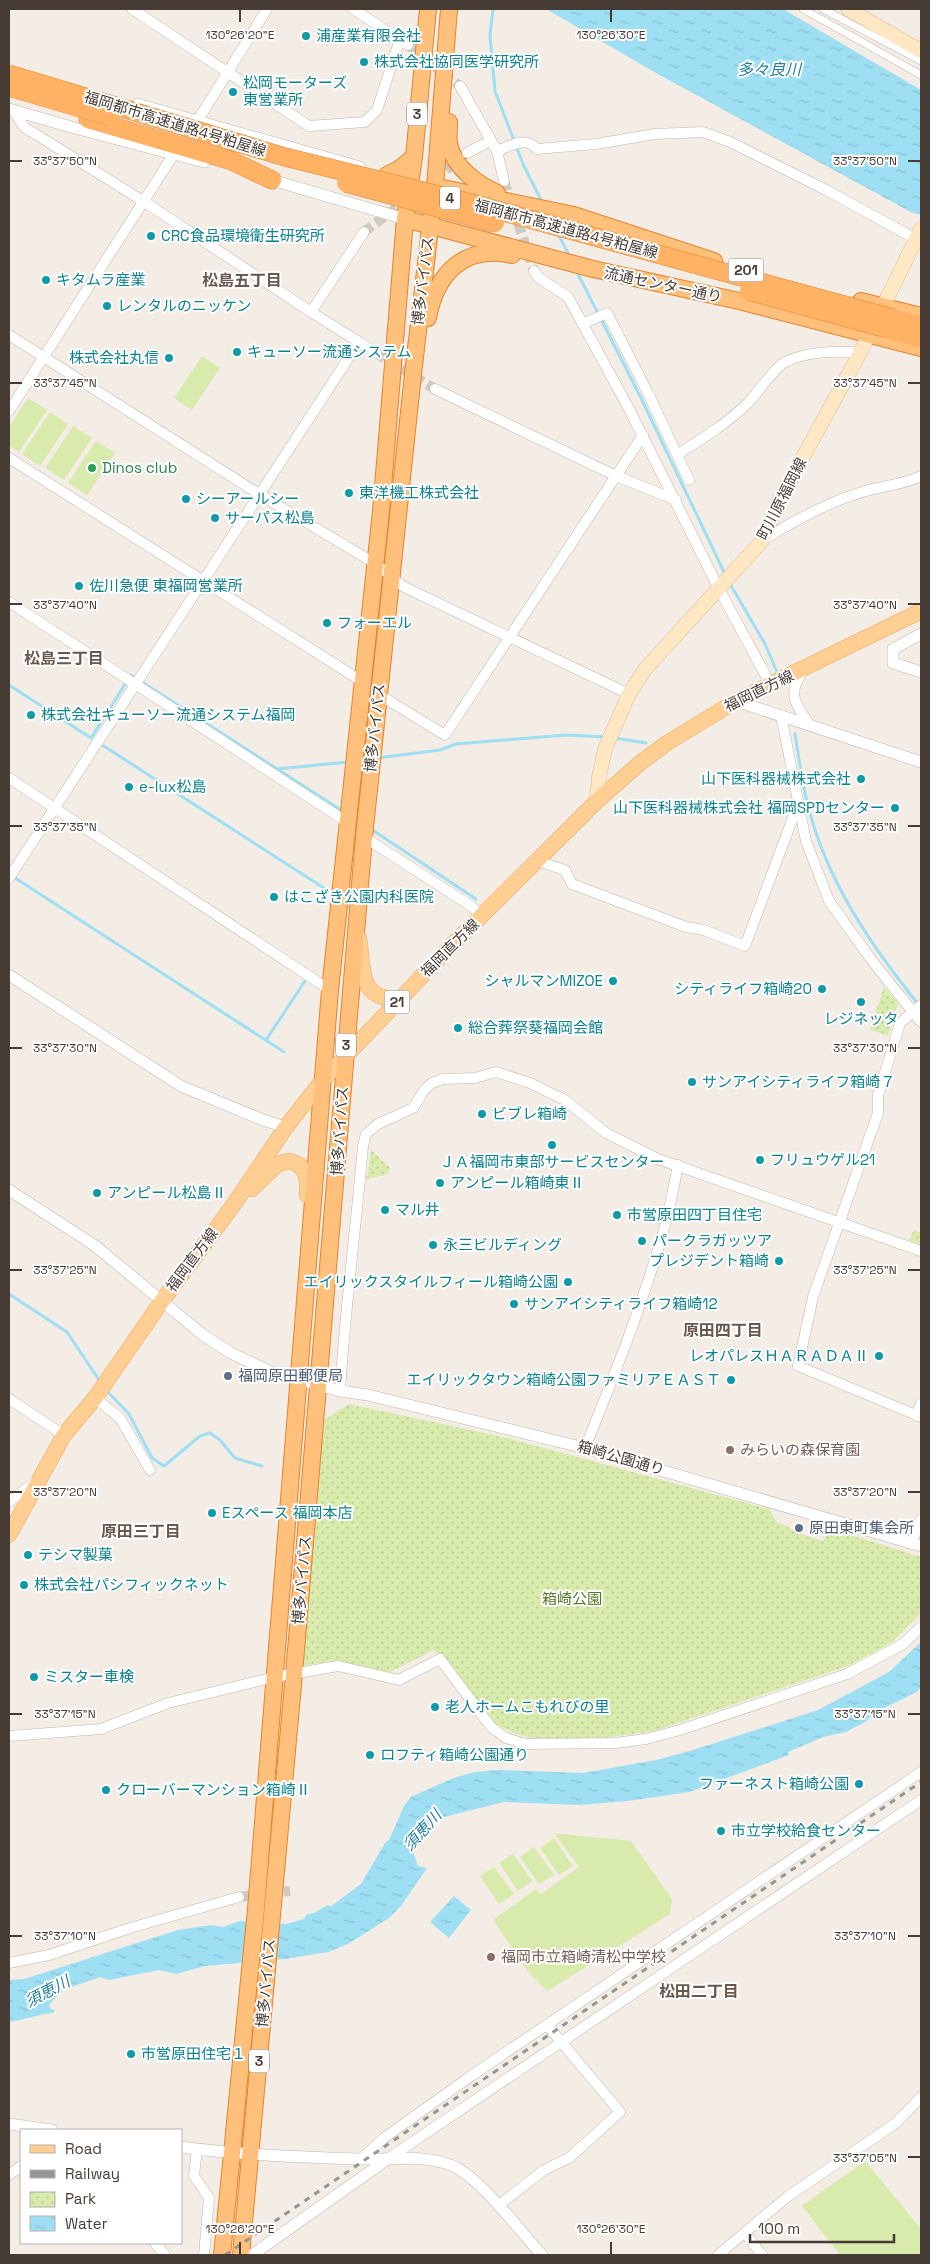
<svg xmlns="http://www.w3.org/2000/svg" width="930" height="2264" font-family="'Space Grotesk','Noto Sans JP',sans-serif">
<defs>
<pattern id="park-dots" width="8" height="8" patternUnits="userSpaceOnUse" patternTransform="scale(1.25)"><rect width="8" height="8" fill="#d8eaac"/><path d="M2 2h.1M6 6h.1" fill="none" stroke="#bbca95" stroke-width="1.8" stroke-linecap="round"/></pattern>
<pattern id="water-ripples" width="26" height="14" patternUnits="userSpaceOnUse" patternTransform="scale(1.25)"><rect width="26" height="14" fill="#9edff3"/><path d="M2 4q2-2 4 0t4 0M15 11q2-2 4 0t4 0" fill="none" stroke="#89c0d1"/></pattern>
</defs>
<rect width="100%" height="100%" fill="#f3ede5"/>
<g fill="#d8eaac">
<polygon points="202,356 220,368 192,410 174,398"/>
<polygon points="28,398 47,410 19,452 9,445 9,427"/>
<polygon points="50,412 68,424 40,466 22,454"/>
<polygon points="73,426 92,438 64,480 45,468"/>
<polygon points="96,441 115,453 87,495 68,483"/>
<polygon points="554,1833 631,1841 672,1899 670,1914 547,1991 529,1973 493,1920 536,1889 541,1894 579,1867"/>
<polygon points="554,1838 573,1866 559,1875 540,1848"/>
<polygon points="534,1847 554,1875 539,1884 520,1857"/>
<polygon points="513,1854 532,1881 518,1891 499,1863"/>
<polygon points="494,1867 514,1894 499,1904 480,1876"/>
<polygon points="865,2161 921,2229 921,2255 840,2255 802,2206"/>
</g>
<g fill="url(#park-dots)">
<polygon points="884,987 898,1003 888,1035 870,1030"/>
<polygon points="371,1150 390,1168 388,1174 367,1179"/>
<polygon points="914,1230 921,1233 921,1244 909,1240"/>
<polygon points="349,1404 507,1438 769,1509 777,1522 807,1536 823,1541 831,1529 921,1557 921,1613 891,1643 848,1666 654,1731 604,1738 532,1738 519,1735 491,1722 434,1650 390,1672 329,1661 303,1666 324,1420"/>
</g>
<g fill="url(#water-ripples)">
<polygon points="546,9 783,9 921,90 921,215 911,212 656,73"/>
<path d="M921 1642V1687L917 1692 874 1713 865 1722 846 1732 823 1737 788 1752 789 1755 689 1792 628 1801 579 1805 504 1802 444 1817 441 1815 417 1842 419 1844 413 1852 418 1866 427 1868 401 1906 389 1918 348 1944 328 1952 285 1959 205 1966 176 1974 159 1970 109 1980 100 1977 63 1990 53 2000 49 2006 51 2009 55 2010 53 2013C38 2014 24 2020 9 2022V1980L24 1979 178 1930 211 1925 223 1927 240 1921 286 1924 304 1919 307 1914 314 1913 328 1905 330 1907 361 1884 385 1843 389 1840 404 1806 411 1797 451 1779 474 1772 499 1770 583 1773 656 1760 693 1750 818 1710 889 1672Z"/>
<polygon points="454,1896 471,1910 449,1938 430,1922"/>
</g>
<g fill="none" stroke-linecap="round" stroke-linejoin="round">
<g stroke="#9edff3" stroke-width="3">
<polyline points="493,9 490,35 495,91 523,164 542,202"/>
<polyline points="558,234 570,257"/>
<polyline points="576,270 641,398 725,574"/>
<polyline points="729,582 765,644 777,672"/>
<polyline points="9,685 91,738"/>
<path d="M795 734C799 758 802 783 808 806 827 881 870 944 918 1004"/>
<polyline points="91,738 131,675 344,812"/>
<polyline points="615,738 646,743"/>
<polyline points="99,743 327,890"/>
<polyline points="377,758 440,750 456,744 566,735 606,737"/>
<polyline points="277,769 348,762"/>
<polyline points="371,829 476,899"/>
<polyline points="12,876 284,1052"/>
<polyline points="266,1040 305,981"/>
<polyline points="9,1294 67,1332 101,1383"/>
<polyline points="106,1390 129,1414 152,1458 164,1466 200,1436 210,1433 220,1440 235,1458 262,1466"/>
</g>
<g stroke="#d0cac2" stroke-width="10" stroke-dasharray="10 5" stroke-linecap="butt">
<polyline points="408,45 460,86"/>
<polyline points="434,179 467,153"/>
<polyline points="504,181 534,271"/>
<polyline points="364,232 409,198"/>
<polyline points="376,353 435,389"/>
<polyline points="239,1897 290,1891"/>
</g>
<defs>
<g id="pedestrian">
<polyline points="803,9 921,75"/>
<polyline points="823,9 921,61"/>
</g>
<g id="minor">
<polyline points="132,9 309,126 365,122 377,110 400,39"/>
<polyline points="353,9 408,45"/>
<polyline points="460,86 497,151 504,181"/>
<polyline points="198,120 267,9"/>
<path d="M497 151C512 145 525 136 537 149L596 144 655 134 703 132 730 142 826 190 916 239"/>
<polyline points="467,153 490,141"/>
<polyline points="534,271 539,278 568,297 628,407 719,589 765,674 769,686"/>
<polyline points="311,312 364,232"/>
<polyline points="582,324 607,313 647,391 689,480"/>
<polyline points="9,335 259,494 376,564 404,587 629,694"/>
<polyline points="359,342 376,353"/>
<polyline points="435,389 616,476 676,500"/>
<polyline points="9,411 174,154"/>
<path d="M678 454C702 439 729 422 749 402 759 391 773 369 785 362 805 352 837 350 860 353"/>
<polyline points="9,458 363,682"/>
<path d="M762 541C793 521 826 503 862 492 881 486 903 485 921 476"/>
<polyline points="9,602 347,822"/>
<path d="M804 669C787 693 794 702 809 724"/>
<polyline points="378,694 445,735 643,435"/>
<polyline points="781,715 806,841 829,901 873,962 921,1022"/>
<polyline points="9,778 330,990"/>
<polyline points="364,837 471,906 482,916"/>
<polyline points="537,861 565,870 572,884 686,927 704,930 745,946 798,804"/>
<polyline points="9,878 359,342 311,312 143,201 24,127 14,111"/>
<polyline points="921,1005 900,1023 878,1095 878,1113 813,1297 798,1366 921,1417"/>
<path d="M340 1391C345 1309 356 1228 363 1146L366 1134 378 1124 413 1108 425 1089 432 1083 443 1079 475 1078 496 1072 530 1083 565 1100 606 1133 658 1159 921 1251"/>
<polyline points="95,1398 120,1418 150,1470"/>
<polyline points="9,1399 64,1435"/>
<polyline points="917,1416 921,1403"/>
<path d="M585 1448C614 1376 643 1304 664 1229 670 1208 674 1186 678 1165"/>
<polyline points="9,1502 35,1482"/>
<polyline points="911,1543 921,1519"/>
<polyline points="9,1736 101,1729 168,1703 275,1677 338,1666 399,1680 440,1659 491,1727 506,1738 526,1744 615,1743 646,1739 680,1730 847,1674 903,1644 921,1627"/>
<polyline points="9,1963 49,1955 130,1928 239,1897"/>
<polyline points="197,2149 194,2176 209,2198 204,2255"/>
<polyline points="389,2158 921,1800"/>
<polyline points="361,2159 384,2138 471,2076 921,1772"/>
<polyline points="9,2175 21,2166"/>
<polyline points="498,2206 544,2170 569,2158 620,2112 547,2025"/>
<polyline points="745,2233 762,2255"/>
<polyline points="155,2243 165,2255"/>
<polyline points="718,2255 787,2197 896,2123 921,2097"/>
</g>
<g id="tertiary">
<polyline points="137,104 360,167"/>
<polyline points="9,109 71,127 204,162"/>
<polyline points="265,178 405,219"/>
<polyline points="921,634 893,649 893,663 921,672"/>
<polyline points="736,701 921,762"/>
<polyline points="9,975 181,1086 263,1120 286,1127"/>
<polyline points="9,1190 94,1245 203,1335 231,1353 269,1371 340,1391 368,1395 585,1448 921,1546"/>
<polyline points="9,2124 52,2130"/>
<path d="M181 2147C240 2155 301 2157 360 2159 391 2160 428 2153 457 2168 484 2183 520 2231 542 2255"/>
<polyline points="252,2255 389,2158"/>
</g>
<g id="secondary">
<polyline points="848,9 921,51"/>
<polyline points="597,801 599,777 605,749 629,694 646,668 762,541 780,499 860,353 921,229"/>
</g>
<g id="primary">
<path d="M359 938C364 970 358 1000 400 999"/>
<path d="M252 1189 278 1164 288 1161C307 1164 308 1179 307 1195"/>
<polyline points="9,1535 64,1435 95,1398 162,1301 232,1207 286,1127 322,1081 444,953 597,801 640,763 667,743 736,701 921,611"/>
</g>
<g id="trunk">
<path d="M449 122C449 129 448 136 449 143 453 167 477 184 497 193"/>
<polyline points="387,175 399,169 414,157"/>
<polyline points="443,188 574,215 714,261"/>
<polyline points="405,219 593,269 739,301 921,348"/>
<polyline points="861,301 921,316"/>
<path d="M428 318C436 274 464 244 512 255"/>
<polyline points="222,2255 256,1909 330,990 381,511 405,219 414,157 428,9"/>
<polyline points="241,2255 294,1674 364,837 413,374 435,186 449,9"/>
</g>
<g id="motorway">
<polyline points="88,119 232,161 272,180"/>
<polyline points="892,318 921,326"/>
<polyline points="888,329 921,339"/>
</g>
</defs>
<use href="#pedestrian" stroke="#c2b6aa" stroke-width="8"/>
<use href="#minor" stroke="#c2b6aa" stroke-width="11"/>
<use href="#tertiary" stroke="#c2b6aa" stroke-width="12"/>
<use href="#secondary" stroke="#d9bb95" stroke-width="15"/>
<use href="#primary" stroke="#e8a85e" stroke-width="16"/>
<use href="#trunk" stroke="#e4832f" stroke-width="18"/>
<use href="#motorway" stroke="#e4832f" stroke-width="19"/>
<use href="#pedestrian" stroke="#fff" stroke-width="7"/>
<use href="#minor" stroke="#fff" stroke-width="10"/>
<use href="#tertiary" stroke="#fff" stroke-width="11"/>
<use href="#secondary" stroke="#ffe7c3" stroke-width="14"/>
<use href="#primary" stroke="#ffce92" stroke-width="15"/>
<use href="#trunk" stroke="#ffc07b" stroke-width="16"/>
<use href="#motorway" stroke="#ffb164" stroke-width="18"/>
<polyline stroke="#959595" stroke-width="3" stroke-dasharray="6 6" stroke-linecap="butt" points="225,2255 921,1782"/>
<defs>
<g id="motorway-bridge">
<polyline points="9,74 285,157 467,202 892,318"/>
<polyline points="9,87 111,117"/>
<polyline points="346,183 495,223"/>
<polyline points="749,291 888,329"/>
</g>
</defs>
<use href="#motorway-bridge" stroke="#e4832f" stroke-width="19" stroke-linecap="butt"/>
<use href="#motorway-bridge" stroke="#ffb164" stroke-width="18"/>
</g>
<path fill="none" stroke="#463c34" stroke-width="2" d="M240 10V22M611 10V22M10 161H22M908 161H920M10 383H22M908 383H920M10 604H22M908 604H920M10 826H22M908 826H920M10 1048H22M908 1048H920M10 1270H22M908 1270H920M10 1492H22M908 1492H920M10 1714H22M908 1714H920M10 1936H22M908 1936H920M908 2157H920M240 2242V2254M611 2242V2254"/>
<g fill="#0f9aa8" stroke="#fff" stroke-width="2">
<circle cx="306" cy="36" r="5"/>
<circle cx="364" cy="62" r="5"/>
<circle cx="233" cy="92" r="5"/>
<circle cx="151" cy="236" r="5"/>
<circle cx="46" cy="280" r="5"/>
<circle cx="107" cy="306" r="5"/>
<circle cx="237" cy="352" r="5"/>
<circle cx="169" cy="358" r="5"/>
<circle cx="349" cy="493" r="5"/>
<circle cx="186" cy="499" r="5"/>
<circle cx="215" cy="518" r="5"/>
<circle cx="79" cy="586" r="5"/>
<circle cx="327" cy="623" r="5"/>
<circle cx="31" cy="715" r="5"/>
<circle cx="861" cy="779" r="5"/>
<circle cx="129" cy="787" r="5"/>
<circle cx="895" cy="808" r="5"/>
<circle cx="274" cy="897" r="5"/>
<circle cx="613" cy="981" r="5"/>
<circle cx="822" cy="989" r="5"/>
<circle cx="861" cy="1002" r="5"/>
<circle cx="458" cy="1028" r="5"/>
<circle cx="692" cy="1082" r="5"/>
<circle cx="482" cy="1114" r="5"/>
<circle cx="552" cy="1145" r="5"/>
<circle cx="760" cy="1160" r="5"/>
<circle cx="440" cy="1183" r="5"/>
<circle cx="97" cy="1193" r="5"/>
<circle cx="385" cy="1210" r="5"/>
<circle cx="617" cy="1215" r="5"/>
<circle cx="642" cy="1241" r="5"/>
<circle cx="433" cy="1245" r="5"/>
<circle cx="779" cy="1261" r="5"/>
<circle cx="568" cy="1282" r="5"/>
<circle cx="514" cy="1304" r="5"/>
<circle cx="879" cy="1356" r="5"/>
<circle cx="731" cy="1380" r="5"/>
<circle cx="212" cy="1513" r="5"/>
<circle cx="28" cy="1555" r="5"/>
<circle cx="24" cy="1585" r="5"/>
<circle cx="34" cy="1677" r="5"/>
<circle cx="435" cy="1707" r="5"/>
<circle cx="370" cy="1755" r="5"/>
<circle cx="859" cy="1784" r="5"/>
<circle cx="106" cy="1790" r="5"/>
<circle cx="721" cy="1831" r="5"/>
<circle cx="131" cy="2054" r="5"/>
</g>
<circle fill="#2e9e5b" stroke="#fff" stroke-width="2" cx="92" cy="468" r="5"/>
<g fill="#5c6f8a" stroke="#fff" stroke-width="2">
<circle cx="228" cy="1376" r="5"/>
<circle cx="799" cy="1528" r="5"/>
</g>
<g fill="#8d6e63" stroke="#fff" stroke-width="2">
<circle cx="730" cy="1450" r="5"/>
<circle cx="491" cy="1957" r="5"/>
</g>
<g text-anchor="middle" stroke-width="4" stroke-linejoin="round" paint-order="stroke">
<g fill="#fff" stroke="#7e7671" stroke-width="1">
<rect x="407" y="102.5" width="20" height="23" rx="4"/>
<rect x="440" y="186.5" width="20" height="23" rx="4"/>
<rect x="728.5" y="258.5" width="35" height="23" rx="4"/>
<rect x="384.5" y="990.5" width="25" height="23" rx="4"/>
<rect x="336" y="1033.5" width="20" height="23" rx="4"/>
<rect x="249" y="2049.5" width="20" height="23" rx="4"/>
</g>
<g font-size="14" font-weight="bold" fill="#463c34">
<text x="417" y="119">3</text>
<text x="450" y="203">4</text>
<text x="746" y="275">201</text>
<text x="397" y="1007">21</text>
<text x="346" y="1050">3</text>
<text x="259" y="2066">3</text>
</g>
<g font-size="15" fill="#0d838f" stroke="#fff" text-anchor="start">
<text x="316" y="41">浦産業有限会社</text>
<text x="374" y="67">株式会社協同医学研究所</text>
<text x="243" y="88">松岡モーターズ<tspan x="243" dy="17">東営業所</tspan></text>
<text x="161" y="241">CRC食品環境衛生研究所</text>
<text x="56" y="285">キタムラ産業</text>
<text x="117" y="311">レンタルのニッケン</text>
<text x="247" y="357">キューソー流通システム</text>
<text x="159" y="363" text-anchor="end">株式会社丸信</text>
<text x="359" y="498">東洋機工株式会社</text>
<text x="196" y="504">シーアールシー</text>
<text x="225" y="523">サーパス松島</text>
<text x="89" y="591">佐川急便 東福岡営業所</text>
<text x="337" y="628">フォーエル</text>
<text x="41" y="720">株式会社キューソー流通システム福岡</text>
<text x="851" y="784" text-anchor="end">山下医科器械株式会社</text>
<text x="139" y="792">e-lux松島</text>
<text x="885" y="813" text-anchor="end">山下医科器械株式会社 福岡SPDセンター</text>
<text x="284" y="902">はこざき公園内科医院</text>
<text x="603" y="986" text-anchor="end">シャルマンMIZOE</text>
<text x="812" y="994" text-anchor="end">シティライフ箱崎20</text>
<text x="861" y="1024" text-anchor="middle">レジネッタ</text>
<text x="468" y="1033">総合葬祭葵福岡会館</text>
<text x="702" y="1087">サンアイシティライフ箱崎７</text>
<text x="492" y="1119">ビブレ箱崎</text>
<text x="770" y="1165">フリュウゲル21</text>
<text x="552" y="1167" text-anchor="middle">ＪＡ福岡市東部サービスセンター</text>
<text x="450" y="1188">アンピール箱崎東Ⅱ</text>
<text x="107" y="1198">アンピール松島Ⅱ</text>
<text x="395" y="1215">マル井</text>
<text x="627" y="1220">市営原田四丁目住宅</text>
<text x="652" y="1246">パークラガッツア</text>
<text x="443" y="1250">永三ビルディング</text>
<text x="769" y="1266" text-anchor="end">プレジデント箱崎</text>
<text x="558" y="1287" text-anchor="end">エイリックスタイルフィール箱崎公園</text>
<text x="524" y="1309">サンアイシティライフ箱崎12</text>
<text x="869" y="1361" text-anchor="end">レオパレスＨＡＲＡＤＡⅡ</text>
<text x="721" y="1385" text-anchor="end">エイリックタウン箱崎公園ファミリアＥＡＳＴ</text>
<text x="222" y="1518">Eスペース 福岡本店</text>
<text x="38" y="1560">テシマ製菓</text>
<text x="34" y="1590">株式会社パシフィックネット</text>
<text x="44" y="1682">ミスター車検</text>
<text x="445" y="1712">老人ホームこもれびの里</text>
<text x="380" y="1760">ロフティ箱崎公園通り</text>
<text x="849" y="1789" text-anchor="end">ファーネスト箱崎公園</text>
<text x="116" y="1795">クローバーマンション箱崎Ⅱ</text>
<text x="731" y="1836">市立学校給食センター</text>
<text x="141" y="2059">市営原田住宅１</text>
</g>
<g font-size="15" fill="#463c34" stroke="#fff">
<text transform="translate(175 124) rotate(17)" y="5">福岡都市高速道路4号粕屋線</text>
<text transform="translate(566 229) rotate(15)" y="5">福岡都市高速道路4号粕屋線</text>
<text transform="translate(423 281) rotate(-83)" y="5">博多バイパス</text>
<text transform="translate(663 285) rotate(12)" y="5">流通センター通り</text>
<text transform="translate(782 499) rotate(-63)" y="5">町川原福岡線</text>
<text transform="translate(759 691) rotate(-26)" y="5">福岡直方線</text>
<text transform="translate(375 728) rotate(-84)" y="5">博多バイパス</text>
<text transform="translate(450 948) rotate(-45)" y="5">福岡直方線</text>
<text transform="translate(340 1131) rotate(-86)" y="5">博多バイパス</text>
<text transform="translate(192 1260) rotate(-53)" y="5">福岡直方線</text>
<text transform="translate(621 1458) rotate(16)" y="5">箱崎公園通り</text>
<text transform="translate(302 1580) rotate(-85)" y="5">博多バイパス</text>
<text transform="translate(266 1983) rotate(-85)" y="5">博多バイパス</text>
</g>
<g font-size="15" fill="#27864d" stroke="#fff" text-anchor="start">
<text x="102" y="473">Dinos club</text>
</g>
<g font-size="15" fill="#4e5e75" stroke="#fff" text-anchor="start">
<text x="238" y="1381">福岡原田郵便局</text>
<text x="809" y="1533">原田東町集会所</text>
</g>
<g font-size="15" fill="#785e54" stroke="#fff" text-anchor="start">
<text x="740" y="1455">みらいの森保育園</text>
<text x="501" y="1962">福岡市立箱崎清松中学校</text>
</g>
<g font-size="15" fill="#547a25" stroke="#fff">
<text x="572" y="1604">箱崎公園</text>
</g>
<g font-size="16" font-style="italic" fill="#257f9d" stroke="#fff">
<text x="769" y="75">多々良川</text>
<text transform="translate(422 1830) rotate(-48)" y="6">須恵川</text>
<text transform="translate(47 1991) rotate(-28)" y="6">須恵川</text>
</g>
<g font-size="16" font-weight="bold" fill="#69584b" stroke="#fff">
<text x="242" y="286">松島五丁目</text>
<text x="64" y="664">松島三丁目</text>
<text x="723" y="1336">原田四丁目</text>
<text x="141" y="1537">原田三丁目</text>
<text x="699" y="1997">松田二丁目</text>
</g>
</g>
<g font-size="12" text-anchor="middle" fill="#463c34" stroke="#fff" stroke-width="4" stroke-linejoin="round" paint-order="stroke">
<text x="240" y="39">130°26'20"E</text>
<text x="611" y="39">130°26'30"E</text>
<text x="65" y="165">33°37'50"N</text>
<text x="865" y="165">33°37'50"N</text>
<text x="65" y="387">33°37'45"N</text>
<text x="865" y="387">33°37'45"N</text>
<text x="65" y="609">33°37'40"N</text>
<text x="865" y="609">33°37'40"N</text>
<text x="65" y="831">33°37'35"N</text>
<text x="865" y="831">33°37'35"N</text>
<text x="65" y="1052">33°37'30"N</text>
<text x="865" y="1052">33°37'30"N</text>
<text x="65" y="1274">33°37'25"N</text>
<text x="865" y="1274">33°37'25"N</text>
<text x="65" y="1496">33°37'20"N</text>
<text x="865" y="1496">33°37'20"N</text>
<text x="65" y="1718">33°37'15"N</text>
<text x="865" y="1718">33°37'15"N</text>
<text x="65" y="1940">33°37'10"N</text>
<text x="865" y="1940">33°37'10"N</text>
<text x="865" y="2162">33°37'05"N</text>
<text x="240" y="2233">130°26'20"E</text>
<text x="611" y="2233">130°26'30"E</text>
</g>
<rect width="930" height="2264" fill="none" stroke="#463c34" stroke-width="20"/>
<rect x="20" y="2129" width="162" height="115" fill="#ffffff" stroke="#b5b1ae"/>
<rect x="30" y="2145" width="25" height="8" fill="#ffce92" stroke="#b5b1ae"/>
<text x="65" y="2154" font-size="15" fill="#463c34">Road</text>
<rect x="30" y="2170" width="25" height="8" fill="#959595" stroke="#b5b1ae"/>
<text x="65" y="2179" font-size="15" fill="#463c34">Railway</text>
<rect x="30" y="2192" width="25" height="15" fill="url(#park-dots)" stroke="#b5b1ae"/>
<text x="65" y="2204" font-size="15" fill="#463c34">Park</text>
<rect x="30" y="2216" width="25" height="15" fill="url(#water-ripples)" stroke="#b5b1ae"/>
<text x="65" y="2229" font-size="15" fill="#463c34">Water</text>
<path d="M750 2234v8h144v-8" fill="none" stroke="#463c34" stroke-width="2.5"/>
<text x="758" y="2234" font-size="15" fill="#463c34" stroke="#ffffff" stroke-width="4" paint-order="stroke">100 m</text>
</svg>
